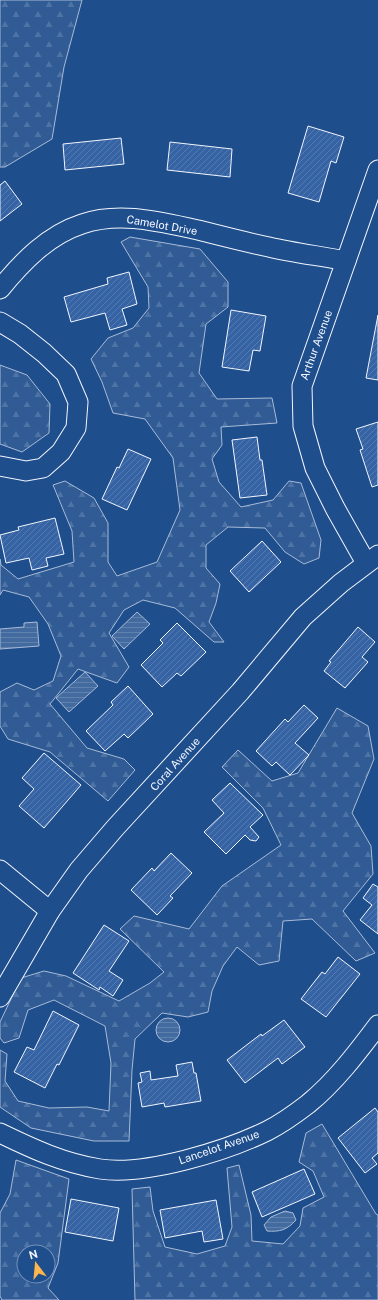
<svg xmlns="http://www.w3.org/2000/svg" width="378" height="1300" font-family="'Public Sans',sans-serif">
<defs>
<pattern id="forest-firs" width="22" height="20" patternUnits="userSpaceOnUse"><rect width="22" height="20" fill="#305b95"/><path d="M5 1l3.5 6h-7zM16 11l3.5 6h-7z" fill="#4e73a5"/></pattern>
<pattern id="water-rules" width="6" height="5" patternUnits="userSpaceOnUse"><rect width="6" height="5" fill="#446ba0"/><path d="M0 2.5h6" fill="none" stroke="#5f81ae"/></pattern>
<pattern id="building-hatch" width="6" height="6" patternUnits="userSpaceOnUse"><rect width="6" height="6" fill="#3563a3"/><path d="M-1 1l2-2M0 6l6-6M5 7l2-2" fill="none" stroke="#537ab1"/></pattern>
</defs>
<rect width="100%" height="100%" fill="#1f4e8c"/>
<g fill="url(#forest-firs)" stroke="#a8bbd7" fill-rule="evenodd">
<polygon points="0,0 82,0 64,67 52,139 5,167 0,167"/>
<polygon points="130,237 200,249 228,282 228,307 206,324 199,373 217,399 272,398 277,423 221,427 222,445 212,459 219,482 241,507 273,500 289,481 301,483 321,540 319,558 304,564 285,552 265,528 228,527 206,545 206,568 220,584 216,603 209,622 224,642 214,642 175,608 143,600 124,610 109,633 129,667 117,683 78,669 50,704 87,748 124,759 135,770 108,801 50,752 8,739 0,726 0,692 17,683 34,690 53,681 61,656 48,624 29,597 3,590 0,595 0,559 1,565 18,579 74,562 72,531 53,485 65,481 94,498 108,523 108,562 117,576 157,562 180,510 173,458 145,419 113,413 102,382 91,359 108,338 133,328 149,308 148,287 121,242"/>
<polygon points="0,365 27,375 50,404 49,433 22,452 0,444"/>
<polygon points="337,708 368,726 374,759 352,813 371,846 373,874 343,911 375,953 356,961 312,919 283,921 279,961 259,965 237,947 223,966 212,991 208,1012 188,1017 162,1013 135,1039 132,1070 129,1141 94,1141 31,1128 0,1107 0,1050 7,1054 5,1081 18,1101 49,1108 87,1107 109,1111 111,1063 105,1026 54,1000 28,1010 19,1038 4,1043 0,1038 0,1022 21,978 44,971 66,976 119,1001 150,983 164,972 120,929 134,916 189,929 222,886 281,845 263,808 222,767 238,750 272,781 298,773"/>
<polygon points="322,1124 376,1214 378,1215 378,1300 135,1300 132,1189 150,1187 153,1211 165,1247 197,1254 225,1246 232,1227 227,1168 239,1165 251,1215 252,1241 283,1244 300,1226 303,1208 324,1197 313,1171 299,1162 306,1133"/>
<path d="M16 1160 69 1179 58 1263 48 1288 59 1300H2L0 1296V1213L10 1194ZM24 1252H48V1276H24Z"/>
</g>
<g fill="url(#water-rules)" stroke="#a8bbd7">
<polygon points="137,612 150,624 124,649 112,636"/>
<polygon points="37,622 39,646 0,649 0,629 24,627 24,623"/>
<polygon points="85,672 98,686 69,712 56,698"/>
<circle cx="168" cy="1030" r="12"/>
<path d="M285 1211 293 1213 296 1220C287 1230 280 1232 267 1231L264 1225 271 1217Z"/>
</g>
<g fill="url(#building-hatch)" stroke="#f2f6ff">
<polygon points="308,126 344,137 336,163 331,161 319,202 288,193"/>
<polygon points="121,138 124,164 65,170 63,144"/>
<polygon points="170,142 232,149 230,177 167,170"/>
<polygon points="5,181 22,204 0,221 0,185"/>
<polygon points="129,272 137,304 122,309 127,325 110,330 105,313 71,322 64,297 108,284 107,278"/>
<polygon points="231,310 266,316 260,351 253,350 249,371 222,367"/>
<polygon points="378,315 378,380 366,378"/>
<polygon points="378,422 378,485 372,487 360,450 363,449 356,429"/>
<polygon points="257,437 260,460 262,460 267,495 240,498 232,440"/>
<polygon points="128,449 151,459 127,510 102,499 117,467 119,468"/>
<polygon points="55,518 64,554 46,558 48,566 32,570 29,558 6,563 0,535 19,530 18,527"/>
<polygon points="262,541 281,562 249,592 230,571"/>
<polygon points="177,623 206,652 181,676 177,673 162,687 141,665 163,643 160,640"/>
<polygon points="358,627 375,642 362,657 368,662 345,688 324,671 331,662 329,661"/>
<polygon points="128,686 153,714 128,738 124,734 105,751 86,731 113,705 111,702"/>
<polygon points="304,705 318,718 295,743 309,755 290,775 276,762 272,766 256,751 285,719 288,722"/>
<polygon points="44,753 81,785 44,828 19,806 34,789 22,778"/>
<polygon points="230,783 263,815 250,827 259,837 256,841 250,840 245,835 226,854 204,832 224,813 212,800"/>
<polygon points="171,853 192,873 170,896 173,898 157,915 131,890 152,868 154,871"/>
<polygon points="373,884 378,887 378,934 360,920 372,905 363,898"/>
<polygon points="104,925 129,941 109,971 123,980 113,996 100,987 99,990 73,973"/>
<polygon points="338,957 360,974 326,1017 301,999 322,972 325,974"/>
<polygon points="53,1011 79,1025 59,1065 57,1064 45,1088 14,1072 27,1047 34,1050"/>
<polygon points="284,1020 305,1047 282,1064 278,1058 245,1083 227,1060 261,1034 262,1036"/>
<polygon points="192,1062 194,1073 196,1073 201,1101 165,1107 164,1103 142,1107 138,1083 142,1082 140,1073 150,1071 151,1080 178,1076 176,1065"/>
<polygon points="375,1108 378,1112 378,1153 372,1158 377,1164 365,1173 338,1138"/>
<polygon points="304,1169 315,1194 262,1217 252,1192"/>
<polygon points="71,1199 119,1208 113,1241 65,1232"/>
<polygon points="216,1200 223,1239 204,1242 202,1231 165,1238 160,1210"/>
</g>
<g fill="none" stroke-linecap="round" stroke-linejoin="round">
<defs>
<g id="street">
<path d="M0 289C22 262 48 235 82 224 120 211 160 222 198 230 222 236 245 242 269 247 294 253 321 256 346 261"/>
<polyline points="0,322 20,334 44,353 66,374 78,402 76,428 61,452 43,468 26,471 0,466"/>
<polyline points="366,563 335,508 315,468 303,426 302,386 378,170"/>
<polyline points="0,870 50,911"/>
<polyline points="0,997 50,911 79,870 115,828 240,692 303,617 341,583 378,555"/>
<path d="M0 1133C33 1149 63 1163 100 1169 145 1176 226 1151 267 1131 281 1124 295 1114 308 1104 335 1082 357 1053 378 1025"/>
</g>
</defs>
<use href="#street" stroke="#f2f6ff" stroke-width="21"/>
<use href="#street" stroke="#1f4e8c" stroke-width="19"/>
</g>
<g text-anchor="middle" stroke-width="3" stroke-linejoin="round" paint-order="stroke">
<g font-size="11" fill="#f2f6ff" stroke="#1f4e8c">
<text transform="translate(162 225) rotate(10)" y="4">Camelot Drive</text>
<text transform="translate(316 345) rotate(-70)" y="4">Arthur Avenue</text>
<text transform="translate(175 764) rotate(-48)" y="4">Coral Avenue</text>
<text transform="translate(219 1147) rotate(-19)" y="4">Lancelot Avenue</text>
</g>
</g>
<g transform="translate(36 1264) rotate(344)"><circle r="19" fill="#1f4e8c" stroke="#7391ba"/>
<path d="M0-3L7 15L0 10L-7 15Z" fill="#ffb74d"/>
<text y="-6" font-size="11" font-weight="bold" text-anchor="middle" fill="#f2f6ff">N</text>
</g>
</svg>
